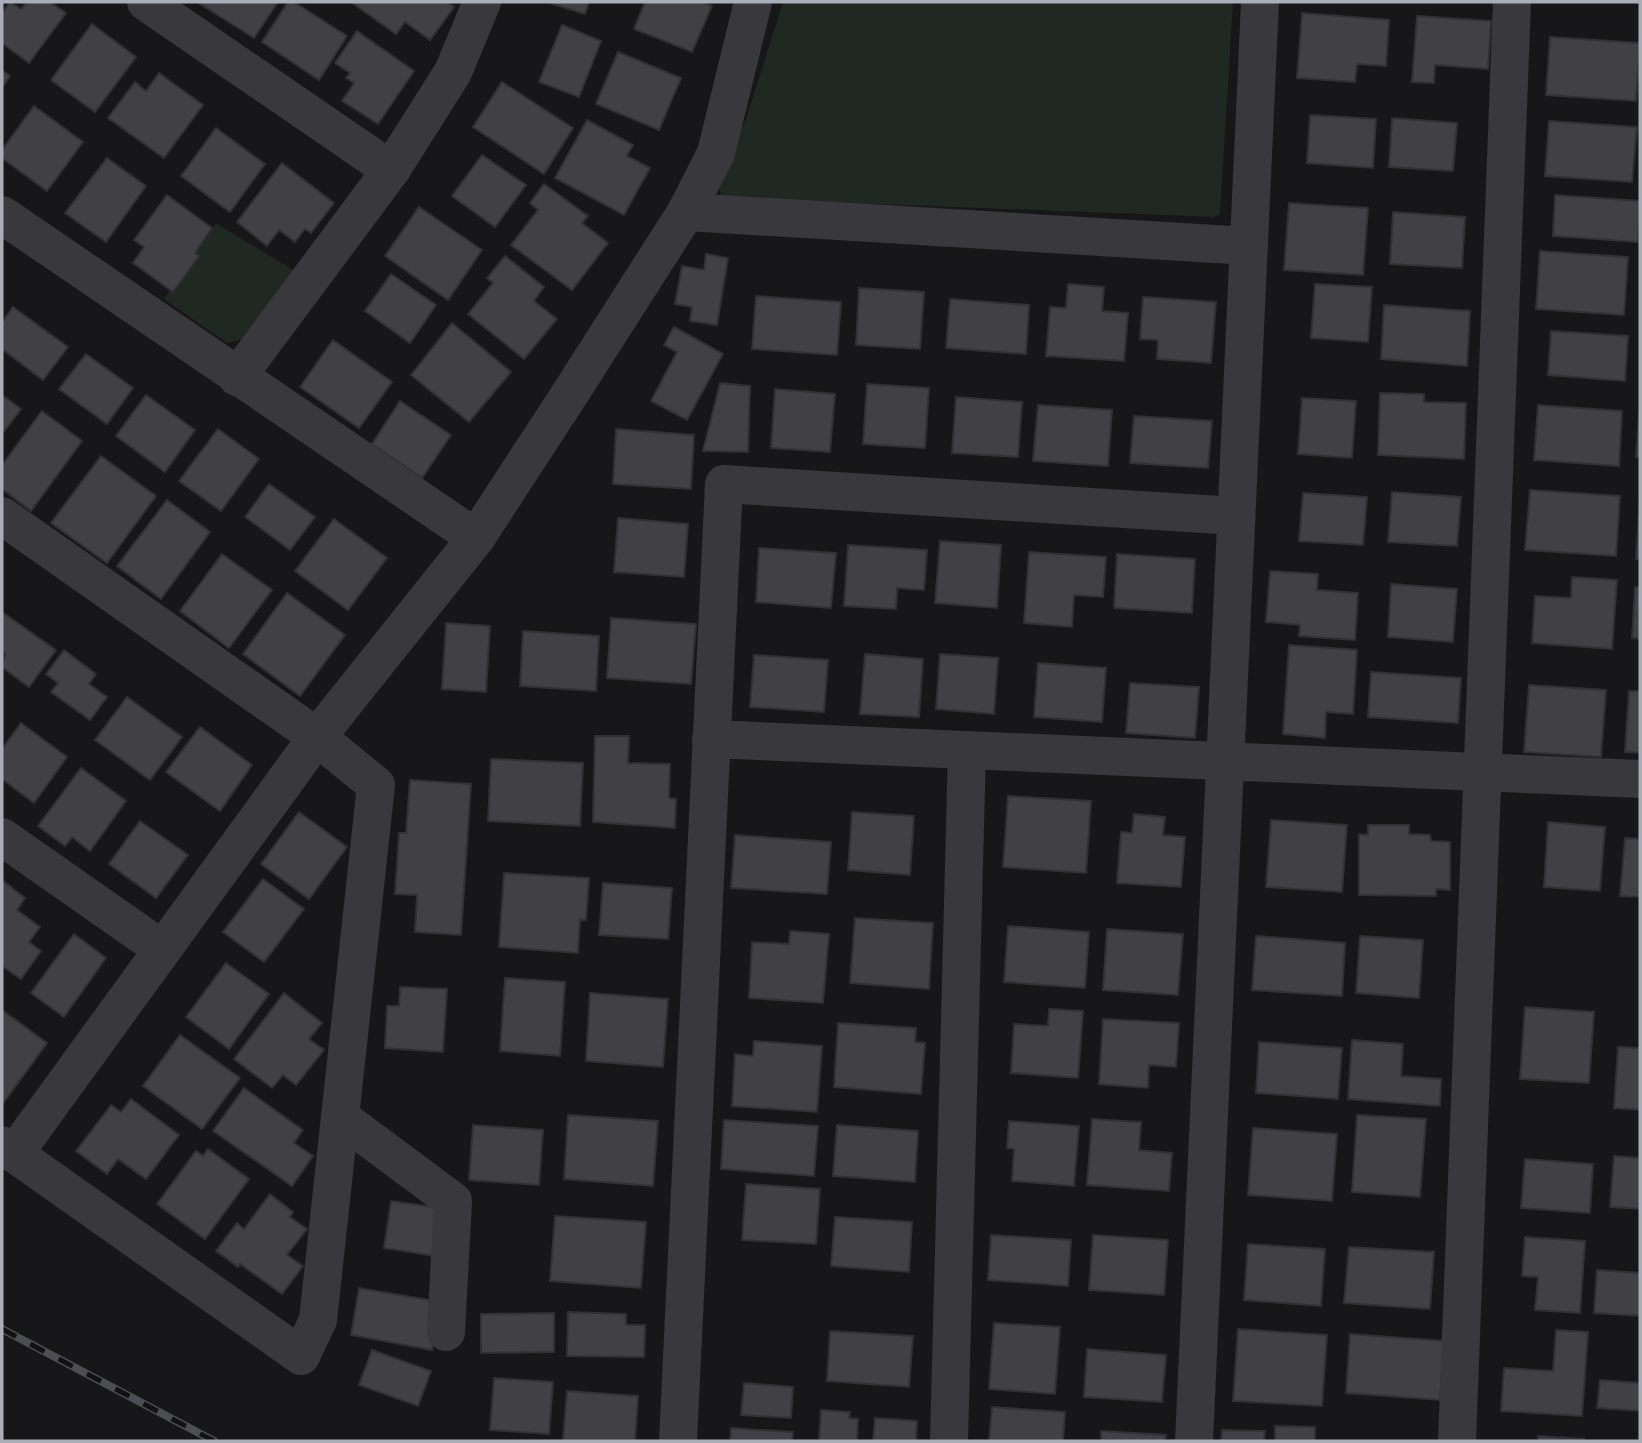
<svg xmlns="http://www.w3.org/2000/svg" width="1642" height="1443" font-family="'DejaVu Sans',sans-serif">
<rect width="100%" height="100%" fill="#171618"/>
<g fill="#202822">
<polygon points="783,2 1233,2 1220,214 1214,217 722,198 717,181 746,119"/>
<polygon points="216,223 293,270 243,339 227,343 164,299"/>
</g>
<g fill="#414145" stroke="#313034" stroke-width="2">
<polygon points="10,2 21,9 27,2 50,2 66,13 29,63 2,43 2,13"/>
<polygon points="197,2 278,2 254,38"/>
<polygon points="288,2 294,2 347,36 319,80 262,42"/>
<polygon points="351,2 447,2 454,7 430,40 405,22 396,34"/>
<polygon points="546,2 589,2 585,14"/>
<polygon points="645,2 703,2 712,6 692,52 634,29"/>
<polygon points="1302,13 1389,20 1386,66 1357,64 1355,82 1297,78"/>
<polygon points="1417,16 1491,21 1488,69 1435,65 1434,83 1412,82"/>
<polygon points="92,24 136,57 95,112 51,80"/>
<polygon points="562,25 601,41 579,97 539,82"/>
<polygon points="357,31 414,71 378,124 342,101 354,83 346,78 350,73 335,63"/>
<polygon points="1550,37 1640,43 1636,101 1546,95"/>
<polygon points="618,52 681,78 659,130 596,104"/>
<polygon points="2,70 10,76 2,88"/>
<polygon points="159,73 203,105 164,158 108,118 135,82 146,91"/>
<polygon points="502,82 573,128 544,174 473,127"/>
<polygon points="34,106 83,142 47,191 2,158 2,150"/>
<polygon points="1310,115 1376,119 1373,168 1307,163"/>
<polygon points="1392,118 1457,123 1453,171 1389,167"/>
<polygon points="587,120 633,145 627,156 650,168 624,215 555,178"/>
<polygon points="1549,121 1637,127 1632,182 1545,176"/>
<polygon points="216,128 265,164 230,212 181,176"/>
<polygon points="482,155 526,185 495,227 452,196"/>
<polygon points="107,158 146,186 106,242 65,213"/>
<polygon points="282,163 334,203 311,233 305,229 295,242 279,230 267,246 237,222"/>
<polygon points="544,184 588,216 582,223 608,243 572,290 511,245 538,210 530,203"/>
<polygon points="167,195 212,228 195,253 199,256 173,292 133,263 144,247 134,240"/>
<polygon points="1555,195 1640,201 1638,242 1553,236"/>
<polygon points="1289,203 1368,208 1363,275 1284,270"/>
<polygon points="419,207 482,250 448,300 385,256"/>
<polygon points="1393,212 1465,217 1462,268 1390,264"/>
<polygon points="1540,251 1628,257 1624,315 1536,309"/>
<polygon points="706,254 728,258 717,325 690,321 692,307 675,304 682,266 704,270"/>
<polygon points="505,256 544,287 534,301 557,319 524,359 468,314 493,283 487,278"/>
<polygon points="391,274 436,305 410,343 365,311"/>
<polygon points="1068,284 1104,287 1102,311 1128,313 1124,361 1046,356 1050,307 1066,308"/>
<polygon points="1315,284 1372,287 1368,342 1311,338"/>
<polygon points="859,288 924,292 920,349 856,345"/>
<polygon points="756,296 841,302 837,355 752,349"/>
<polygon points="1143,297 1216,302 1211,363 1157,359 1158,340 1140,339"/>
<polygon points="950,299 1029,305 1026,354 946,348"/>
<polygon points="1384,305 1470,311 1467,366 1381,359"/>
<polygon points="13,307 68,347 43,380 2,349 2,322"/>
<polygon points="452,323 511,372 469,422 411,375"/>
<polygon points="674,327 723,354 687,420 651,401 677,352 664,345"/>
<polygon points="1551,331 1628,336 1625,381 1548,375"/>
<polygon points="333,340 392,382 359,428 300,387"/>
<polygon points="86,354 133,388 107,424 59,389"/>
<polygon points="720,383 750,386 748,452 703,451"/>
<polygon points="867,384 929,388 925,448 863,444"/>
<polygon points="775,389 835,394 830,452 771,448"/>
<polygon points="1380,393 1424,394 1424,402 1466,403 1464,459 1378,455"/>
<polygon points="2,395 21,409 2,434"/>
<polygon points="146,395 195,430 165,472 116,436"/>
<polygon points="956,397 1022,402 1018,457 952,453"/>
<polygon points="1302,398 1356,401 1352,458 1298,454"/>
<polygon points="400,401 451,435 422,478 372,444"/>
<polygon points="1640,403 1640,457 1636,457"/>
<polygon points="1038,405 1112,410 1108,466 1033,461"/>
<polygon points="1538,405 1622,411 1619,466 1534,460"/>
<polygon points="42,411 82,441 31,511 2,489 2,465"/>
<polygon points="1134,416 1212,421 1208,468 1130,463"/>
<polygon points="218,429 259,459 221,511 179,481"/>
<polygon points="616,429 694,435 691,489 613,484"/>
<polygon points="101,456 156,496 107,563 51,523"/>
<polygon points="269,484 315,517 290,550 245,517"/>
<polygon points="1530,490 1620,496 1616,556 1525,550"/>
<polygon points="1392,492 1461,497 1457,546 1388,542"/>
<polygon points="1303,493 1367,497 1363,545 1299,541"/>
<polygon points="1640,497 1640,559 1636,559"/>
<polygon points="167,500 210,532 161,599 117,566"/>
<polygon points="618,518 688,524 684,577 614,572"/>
<polygon points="334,519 387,558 348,610 295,571"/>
<polygon points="940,541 1001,545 997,608 935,603"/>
<polygon points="848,545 927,550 924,590 897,588 896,609 844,606"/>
<polygon points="759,548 836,553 831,608 756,602"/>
<polygon points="1029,552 1106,557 1103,597 1074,595 1072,627 1024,623"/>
<polygon points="222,554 272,590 229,648 180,611"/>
<polygon points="1117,554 1195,559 1192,613 1114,608"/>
<polygon points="1270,571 1318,574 1317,590 1358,593 1355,640 1299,636 1300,625 1266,622"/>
<polygon points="1572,577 1617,580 1612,649 1532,643 1535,596 1571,598"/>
<polygon points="1391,584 1457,589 1453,642 1388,637"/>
<polygon points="1635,587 1640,587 1640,639 1632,638"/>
<polygon points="287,593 345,635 300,696 243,654"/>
<polygon points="2,612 56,650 29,687 2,667 5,654 2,651"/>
<polygon points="611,618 696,624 691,684 607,678"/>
<polygon points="446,623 490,626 486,692 442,689"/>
<polygon points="523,631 599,636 596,691 520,686"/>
<polygon points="1289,645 1357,650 1353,714 1326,712 1325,738 1283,734"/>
<polygon points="64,650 96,674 89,684 107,697 90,720 51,692 58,683 46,674"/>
<polygon points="865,654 923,659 919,717 860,714"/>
<polygon points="940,654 998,658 994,714 936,709"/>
<polygon points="754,655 828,660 824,712 750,707"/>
<polygon points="1038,663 1106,668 1102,722 1034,717"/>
<polygon points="1371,672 1461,678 1458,723 1368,717"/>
<polygon points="1130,683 1199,687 1195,738 1126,733"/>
<polygon points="1529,685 1606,690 1601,757 1524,752"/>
<polygon points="1629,691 1640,691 1640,753 1625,752"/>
<polygon points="127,697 182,737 150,780 95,740"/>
<polygon points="21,723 67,757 34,803 2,779 2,749"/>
<polygon points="200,727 252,765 220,811 166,772"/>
<polygon points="595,736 629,736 628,763 670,764 669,798 676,799 675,828 593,822"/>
<polygon points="491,759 583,763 580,826 488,821"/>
<polygon points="81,768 126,801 90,851 72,837 65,846 38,826"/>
<polygon points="410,780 471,784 461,935 415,932 417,895 395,894 399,833 406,833"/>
<polygon points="1008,796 1091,801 1086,873 1003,867"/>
<polygon points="299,812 347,847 309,899 261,864"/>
<polygon points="852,812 914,816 910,875 848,870"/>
<polygon points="1134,814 1165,817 1163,835 1185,837 1181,887 1117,883 1121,832 1132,833"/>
<polygon points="1271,820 1347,825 1342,892 1266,887"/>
<polygon points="140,821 188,855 156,898 109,864"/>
<polygon points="1548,822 1605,827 1600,891 1544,887"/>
<polygon points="1368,825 1409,825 1409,834 1430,835 1431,841 1450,842 1450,890 1436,889 1436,896 1359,895 1359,834 1368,835"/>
<polygon points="735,835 831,842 827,894 731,888"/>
<polygon points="1625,838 1640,839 1640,897 1620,896"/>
<polygon points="504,873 589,878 586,920 580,920 578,953 499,947"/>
<polygon points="263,879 304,909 264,962 223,932"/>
<polygon points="2,880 25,898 17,910 40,927 29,942 41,951 21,979 2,966"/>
<polygon points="603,883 672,888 668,939 599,935"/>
<polygon points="855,918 933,923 929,989 850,983"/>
<polygon points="1008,926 1089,932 1085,988 1004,982"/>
<polygon points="1107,929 1183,934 1178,995 1103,990"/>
<polygon points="790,931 829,934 823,1003 749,998 752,942 789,944"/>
<polygon points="74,934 106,958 64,1017 31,993"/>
<polygon points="1256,936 1345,943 1342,996 1252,990"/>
<polygon points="1360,936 1423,940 1419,998 1356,993"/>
<polygon points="226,963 269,994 229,1049 186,1017"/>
<polygon points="505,978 565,982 560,1056 500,1051"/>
<polygon points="400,987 447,989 443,1052 385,1048 387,1006 399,1006"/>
<polygon points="284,993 322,1023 309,1039 324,1050 296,1085 283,1075 272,1088 234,1059"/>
<polygon points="590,993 668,999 663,1067 586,1061"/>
<polygon points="1525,1007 1594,1012 1589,1083 1520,1079"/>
<polygon points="1049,1009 1083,1011 1078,1078 1011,1073 1014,1024 1048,1026"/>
<polygon points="2,1010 47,1043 2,1105"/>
<polygon points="1103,1019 1179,1023 1176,1067 1149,1065 1148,1088 1099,1084"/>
<polygon points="838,1023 916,1028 915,1042 925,1043 921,1094 834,1087"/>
<polygon points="180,1035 240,1078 202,1129 143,1086"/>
<polygon points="1352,1040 1403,1044 1401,1076 1441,1079 1440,1106 1348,1099"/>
<polygon points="754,1041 822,1046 817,1112 732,1106 735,1054 753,1056"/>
<polygon points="1259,1042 1342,1048 1338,1099 1256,1093"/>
<polygon points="1618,1047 1640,1048 1640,1110 1614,1108"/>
<polygon points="244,1088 303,1130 294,1143 313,1156 292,1186 213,1131"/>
<polygon points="131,1099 179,1135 146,1179 118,1159 107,1174 76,1151 111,1105 121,1112"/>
<polygon points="568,1115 658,1121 653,1186 564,1179"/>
<polygon points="1357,1115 1426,1119 1420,1197 1352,1192"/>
<polygon points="1092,1119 1141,1122 1139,1150 1172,1153 1169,1191 1087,1185"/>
<polygon points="724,1120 818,1126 814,1176 721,1169"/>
<polygon points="1009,1121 1079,1126 1074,1186 1012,1181 1014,1149 1007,1148"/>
<polygon points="473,1125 543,1130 539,1185 469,1180"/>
<polygon points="837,1125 918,1131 915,1182 833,1176"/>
<polygon points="1253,1128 1337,1134 1332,1201 1248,1195"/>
<polygon points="208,1149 249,1179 205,1239 157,1204 196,1151 203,1156"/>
<polygon points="1614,1156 1640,1158 1640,1209 1610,1207"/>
<polygon points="1525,1159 1593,1164 1590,1213 1521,1208"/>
<polygon points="746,1184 820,1189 816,1244 742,1240"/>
<polygon points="270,1194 293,1212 290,1217 307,1229 287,1255 303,1266 282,1294 240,1264 238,1267 216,1251 237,1223 244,1229"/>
<polygon points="391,1201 448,1209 441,1257 384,1248"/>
<polygon points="555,1216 646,1222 641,1288 550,1281"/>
<polygon points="835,1217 912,1222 909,1272 831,1266"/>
<polygon points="991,1235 1071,1240 1068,1286 988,1280"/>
<polygon points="1093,1235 1168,1240 1164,1295 1089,1290"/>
<polygon points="1525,1237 1585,1241 1580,1313 1535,1310 1538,1277 1522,1276"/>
<polygon points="1248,1244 1325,1249 1321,1306 1244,1300"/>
<polygon points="1349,1247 1434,1252 1430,1309 1344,1303"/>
<polygon points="1597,1270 1640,1273 1640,1316 1594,1313"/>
<polygon points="359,1288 441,1302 432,1350 351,1335"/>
<polygon points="568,1312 626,1314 626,1325 645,1325 644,1357 567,1356"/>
<polygon points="554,1313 554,1352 481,1353 481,1314"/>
<polygon points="994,1323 1060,1327 1055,1394 989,1389"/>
<polygon points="1238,1329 1327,1335 1322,1406 1233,1401"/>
<polygon points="1556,1330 1588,1332 1582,1416 1501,1411 1504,1368 1553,1371"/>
<polygon points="830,1331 913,1336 909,1387 827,1381"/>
<polygon points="1350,1334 1444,1341 1440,1400 1346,1393"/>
<polygon points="1087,1349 1166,1355 1162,1402 1084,1397"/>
<polygon points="372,1350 431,1371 418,1406 359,1385"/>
<polygon points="494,1378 553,1382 549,1434 490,1430"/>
<polygon points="1600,1380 1640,1383 1640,1411 1597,1408"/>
<polygon points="744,1383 793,1387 791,1418 741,1415"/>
<polygon points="567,1391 638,1396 635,1441 563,1441"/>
<polygon points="992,1407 1065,1412 1063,1441 989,1441"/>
<polygon points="821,1410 850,1412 849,1418 858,1419 857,1441 819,1441"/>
<polygon points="875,1418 917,1421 916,1441 873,1441"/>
<polygon points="1275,1426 1315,1427 1315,1441 1275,1441"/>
<polygon points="731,1428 793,1432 792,1441 730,1441"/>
<polygon points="1222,1430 1265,1431 1264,1441 1221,1441"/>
<polygon points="1101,1431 1166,1435 1165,1441 1101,1441"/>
<polygon points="1538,1436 1584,1439 1584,1441 1538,1441"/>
</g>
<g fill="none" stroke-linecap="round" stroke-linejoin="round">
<g stroke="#38383d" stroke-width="38">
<polyline points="146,2 391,170"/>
<polyline points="686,212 1249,246"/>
<polyline points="2,215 476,538"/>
<polyline points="237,377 391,170 453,72 482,2"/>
<polyline points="2,516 317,737 376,785 318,1320 301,1356 2,1145"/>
<polyline points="711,739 1640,779"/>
<polyline points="2,837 162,949"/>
<polyline points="340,1117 453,1201 446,1332"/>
<polyline points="14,1154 317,737 476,538 573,389 686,212 716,153 753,2"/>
<polyline points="678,1441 724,484 1236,516"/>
<polyline points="949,1441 967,750"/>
<polyline points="1194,1441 1260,2"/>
<polyline points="1457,1441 1512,2"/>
</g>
<defs>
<polyline id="rail" points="2,1329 214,1441"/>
</defs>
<use href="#rail" stroke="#4d4e54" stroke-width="8"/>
<use href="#rail" stroke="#121113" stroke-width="5" stroke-dasharray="16" stroke-linecap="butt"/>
</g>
<rect width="1642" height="1443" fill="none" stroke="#a9adb8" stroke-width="7"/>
</svg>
